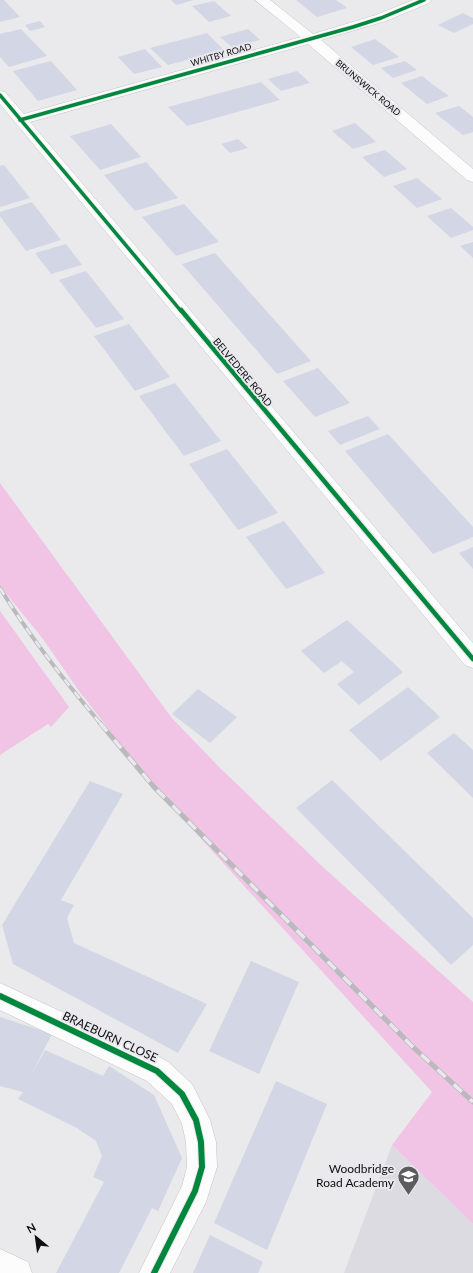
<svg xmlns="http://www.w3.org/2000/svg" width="473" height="1273" font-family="Lato,sans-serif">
<rect width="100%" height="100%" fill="#eae9ec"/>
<polygon fill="#dcdbe2" points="392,1145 473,1224 473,1273 344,1273"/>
<g fill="#f1c4e5">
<polygon points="0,483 171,717 219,767 325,869 473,1002 473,1224 392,1145 432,1092 154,787 79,691 43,639 0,586"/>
<polygon points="0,611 69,707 51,727 48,724 0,755"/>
</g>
<g fill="#d3d7e5">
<polygon points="0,0 4,0 20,17 0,22"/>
<polygon points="171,0 194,0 176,5"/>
<polygon points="296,0 336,0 347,8 317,17"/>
<polygon points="214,1 231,16 209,22 192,6"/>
<polygon points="463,13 473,18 473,24 454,33 438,25"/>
<polygon points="40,21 45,27 30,31 25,25"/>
<polygon points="21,29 47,56 9,67 0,57 0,34"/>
<polygon points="248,29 260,40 232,47 220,37"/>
<polygon points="207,33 224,50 168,65 150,48"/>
<polygon points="375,39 399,57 373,65 351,47"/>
<polygon points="145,49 162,67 134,74 118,57"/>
<polygon points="51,61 77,90 38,101 13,71"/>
<polygon points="405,61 417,70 393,78 381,68"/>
<polygon points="297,71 310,83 281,91 268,79"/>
<polygon points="422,76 432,84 449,96 427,104 401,83"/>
<polygon points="261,82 280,100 187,126 168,107"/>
<polygon points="459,106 473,117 473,132 463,135 435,113"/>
<polygon points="355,123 376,142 353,149 332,131"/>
<polygon points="111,124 141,157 100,170 70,136"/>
<polygon points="238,139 248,148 230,153 221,144"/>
<polygon points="385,150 407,169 384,177 362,157"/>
<polygon points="146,162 178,198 135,211 104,175"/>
<polygon points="4,165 30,198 0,207 0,166"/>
<polygon points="417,178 442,199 417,208 393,186"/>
<polygon points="32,202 61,240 26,251 0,216 0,212"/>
<polygon points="184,204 219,242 176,256 142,217"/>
<polygon points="451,208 473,227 473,230 451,238 427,216"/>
<polygon points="473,242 473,258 460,246"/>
<polygon points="66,244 82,265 51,274 35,253"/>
<polygon points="215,253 311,361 277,374 182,264"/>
<polygon points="86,271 124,319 96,328 59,280"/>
<polygon points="129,324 170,377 135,391 94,336"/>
<polygon points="318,368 350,403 315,417 283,381"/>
<polygon points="175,383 221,441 184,456 139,396"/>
<polygon points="368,416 380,429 340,445 328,431"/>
<polygon points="388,434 473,527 473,537 433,554 345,451"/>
<polygon points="227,449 278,513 238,530 189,464"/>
<polygon points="284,521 325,573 286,589 246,537"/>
<polygon points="473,547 473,569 459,553"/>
<polygon points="347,620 403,672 359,705 337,684 354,672 342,661 324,673 301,651"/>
<polygon points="408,687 440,717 381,761 349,730"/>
<polygon points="198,689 237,717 210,743 172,714"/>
<polygon points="454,733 473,750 473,798 427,753"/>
<polygon points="332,780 473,918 473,945 451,965 296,808"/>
<polygon points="90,781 123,794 61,900 74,905 67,918 74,943 207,1004 178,1053 13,964 2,925"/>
<polygon points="251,961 299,982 259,1074 209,1051"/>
<polygon points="0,1017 52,1034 30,1077 45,1050 103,1076 109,1066 154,1095 182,1158 158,1211 152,1208 119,1273 56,1273 104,1182 111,1185 93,1177 102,1156 96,1141 77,1128 18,1099 23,1092 0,1086"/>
<polygon points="276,1081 327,1104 267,1250 214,1223"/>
<polygon points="210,1235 263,1262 258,1273 193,1273"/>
</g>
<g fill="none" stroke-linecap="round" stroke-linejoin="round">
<defs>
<g id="minor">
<polygon points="255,0 270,0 313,34 376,15 413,0 431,0 429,3 386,21 321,40 473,169 473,182 467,180 308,44 30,122 473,643 473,668 465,665 0,104 0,91 5,92 24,114 301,37"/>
<polygon points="0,983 167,1061 192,1084 210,1120 216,1142 217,1167 206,1202 170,1273 139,1273 182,1186 187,1167 186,1142 182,1124 172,1104 147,1081 0,1010"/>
<polygon points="0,1249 28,1262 32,1273 0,1273"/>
</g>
</defs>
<use href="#minor" stroke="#c4c4c5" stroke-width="1"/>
<use href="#minor" fill="#fcfcfc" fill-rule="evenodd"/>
<defs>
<path id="rail-far1" d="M0 588C28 634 66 683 101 724"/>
<polyline id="rail" points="100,723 154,787 414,1048 473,1102"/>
</defs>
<use href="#rail-far1" stroke="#bab9bb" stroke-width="4"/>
<use href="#rail" stroke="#bab9bb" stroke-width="5"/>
<use href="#rail-far1" stroke="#e9e8ed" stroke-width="2.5" stroke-dasharray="8" stroke-linecap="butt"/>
<use href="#rail" stroke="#e9e8ed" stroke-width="3.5" stroke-dasharray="11" stroke-linecap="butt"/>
<defs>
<g id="cycleway-far2">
<polyline points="0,95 181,311"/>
<polyline points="20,120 353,27 381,18 424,0"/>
</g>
<polyline id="cycleway-far1" points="181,310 473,659"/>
<polyline id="cycleway" points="0,996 157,1071 182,1094 196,1120 201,1142 202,1167 195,1191 154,1273"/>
</defs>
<use href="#cycleway-far2" stroke="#e9e8ed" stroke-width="5"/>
<use href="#cycleway-far1" stroke="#e9e8ed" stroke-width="7"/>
<use href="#cycleway" stroke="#e9e8ed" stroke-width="8"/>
<use href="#cycleway-far2" stroke="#00873e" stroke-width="3.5"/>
<use href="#cycleway-far1" stroke="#00873e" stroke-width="4.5"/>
<use href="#cycleway" stroke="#00873e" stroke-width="6"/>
</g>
<defs>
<symbol id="school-pin" viewBox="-11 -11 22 30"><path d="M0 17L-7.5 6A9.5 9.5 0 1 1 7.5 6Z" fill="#5c5b5d" stroke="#e9e8ed"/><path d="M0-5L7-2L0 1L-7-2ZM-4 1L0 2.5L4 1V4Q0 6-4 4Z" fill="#fff"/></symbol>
</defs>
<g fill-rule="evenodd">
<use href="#school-pin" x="396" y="1164" width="25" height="34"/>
</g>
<g text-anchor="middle" stroke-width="4" stroke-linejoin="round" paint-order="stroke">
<g font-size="9" fill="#0f0f10" stroke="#e9e8ed">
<text transform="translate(221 55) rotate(-16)" y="3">WHITBY ROAD</text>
<text transform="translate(368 88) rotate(40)" y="3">BRUNSWICK ROAD</text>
</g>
<g font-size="10" fill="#0f0f10" stroke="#e9e8ed">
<text transform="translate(243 372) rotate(50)" y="4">BELVEDERE ROAD</text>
</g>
<g font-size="12" fill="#0f0f10" stroke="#e9e8ed">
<text transform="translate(110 1037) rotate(25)" y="4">BRAEBURN CLOSE</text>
</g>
<g font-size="12" fill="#0f0f10" stroke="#e9e8ed" text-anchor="end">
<text x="394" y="1173">Woodbridge<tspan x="394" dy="14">Road Academy</tspan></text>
</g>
</g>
<g transform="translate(36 1237) rotate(331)" stroke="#e9e8ed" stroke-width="3" paint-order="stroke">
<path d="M0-3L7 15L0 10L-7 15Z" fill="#0f0f10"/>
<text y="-6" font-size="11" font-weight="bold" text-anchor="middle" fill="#0f0f10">N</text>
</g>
</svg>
